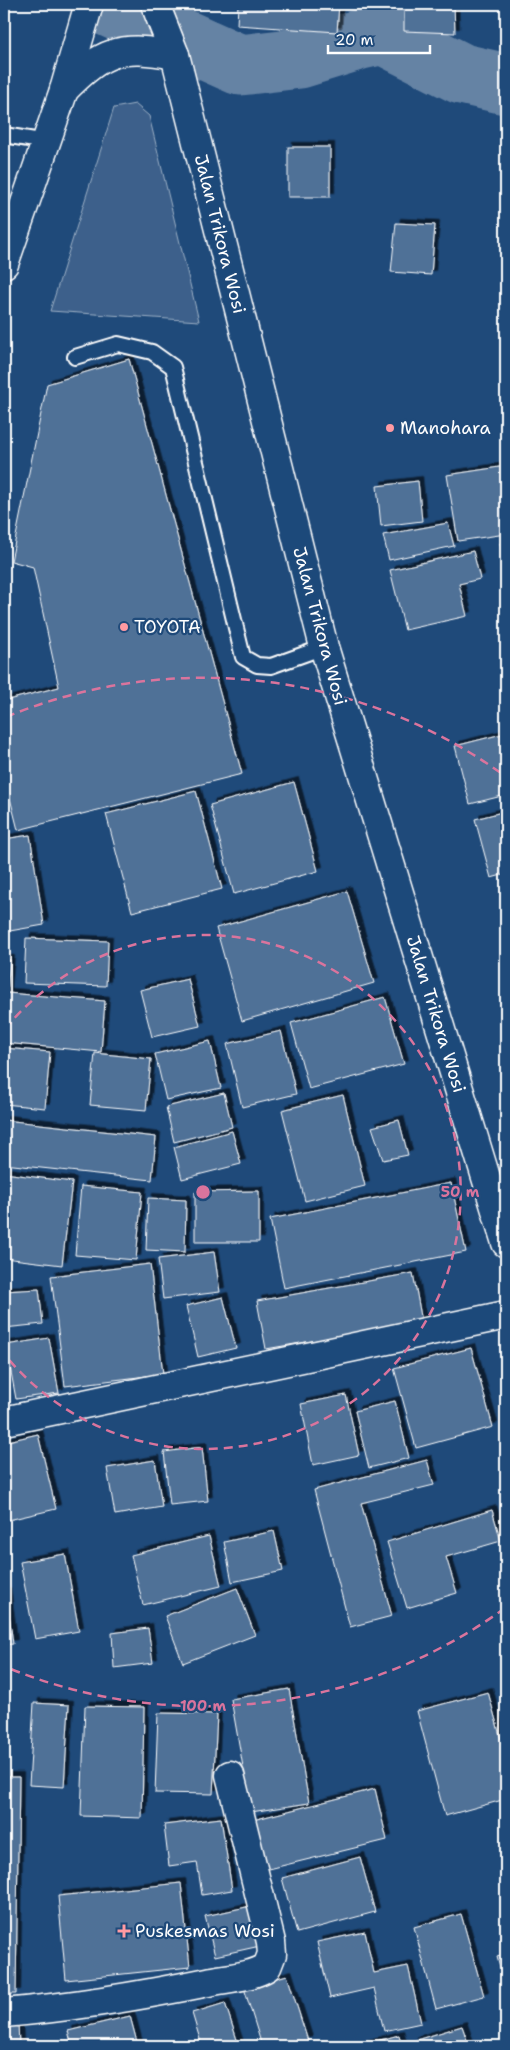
<svg xmlns="http://www.w3.org/2000/svg" width="510" height="2050" font-family="'Shantell Sans',sans-serif">
<defs>
<filter id="shadow"><feDropShadow dx="4.5" dy="-4.5" stdDeviation="0" flood-color="#0009"/></filter>
</defs>
<rect width="100%" height="100%" fill="#1f4a7a"/>
<filter id="ink" filterUnits="userSpaceOnUse"><feTurbulence type="fractalNoise" baseFrequency=".02" numOctaves="2"/><feDisplacementMap in="SourceGraphic" scale="10" xChannelSelector="R" yChannelSelector="G"/><feConvolveMatrix kernelMatrix="1 2 1 2 8 2 1 2 1" color-interpolation-filters="sRGB"/></filter>
<g filter="url(#ink)">
<polygon fill="#3c618b" stroke="#9eb0c5" points="135,104 149,116 199,321 50,311 114,108"/>
<g fill="none" stroke-linecap="round" stroke-linejoin="round">
<polyline stroke="#6583a4" stroke-width="61" points="103,4 240,65 300,58 361,39 383,34 462,74 506,84"/>
</g>
<g fill="#507197" stroke="#fff" filter="url(#shadow)">
<polygon points="238,4 339,4 337,32 237,25"/>
<polygon points="404,4 454,4 455,33 404,31"/>
<rect x="288" y="147" width="42" height="50"/>
<polygon points="396,223 435,225 431,275 391,272"/>
<polygon points="129,359 242,774 18,830 4,774 4,701 59,687 33,567 11,561 47,384"/>
<polygon points="506,466 506,534 458,541 447,475"/>
<polygon points="418,481 422,521 381,526 377,486"/>
<polygon points="448,523 454,546 389,560 383,535"/>
<polygon points="506,542 506,573 500,543"/>
<polygon points="473,551 480,579 459,584 467,616 405,630 390,570"/>
<polygon points="506,733 506,795 470,804 455,746"/>
<polygon points="294,782 318,871 234,894 210,805"/>
<polygon points="196,791 222,889 132,912 106,814"/>
<polygon points="506,811 506,874 491,878 475,819"/>
<polygon points="30,835 44,925 4,932 4,839"/>
<polygon points="347,891 374,983 242,1021 216,928"/>
<polygon points="26,938 108,941 106,986 24,983"/>
<polygon points="4,960 10,960 7,993 105,1001 101,1052 4,1043"/>
<polygon points="188,979 200,1026 152,1037 140,990"/>
<polygon points="385,997 404,1064 309,1089 291,1023"/>
<polygon points="281,1031 296,1094 242,1107 227,1044"/>
<polygon points="210,1041 221,1088 166,1100 155,1054"/>
<polygon points="4,1048 50,1052 45,1108 4,1104"/>
<polygon points="95,1053 151,1059 146,1110 90,1105"/>
<polygon points="224,1093 232,1127 174,1142 166,1107"/>
<polygon points="343,1095 365,1186 305,1201 282,1110"/>
<polygon points="4,1120 156,1137 152,1180 4,1164"/>
<polygon points="399,1120 408,1155 383,1160 372,1127"/>
<polygon points="232,1131 241,1164 182,1179 174,1147"/>
<polygon points="4,1173 72,1182 62,1265 4,1258"/>
<polygon points="451,1183 466,1252 284,1288 270,1219"/>
<polygon points="81,1186 142,1192 136,1260 75,1255"/>
<polygon points="259,1191 259,1242 195,1242 195,1192"/>
<polygon points="148,1198 186,1200 185,1252 146,1250"/>
<polygon points="214,1252 220,1292 163,1299 158,1259"/>
<polygon points="150,1264 163,1374 65,1386 51,1276"/>
<polygon points="413,1273 422,1322 266,1349 257,1301"/>
<polygon points="39,1289 43,1324 4,1328 4,1291"/>
<polygon points="223,1297 236,1348 198,1357 186,1306"/>
<polygon points="49,1338 59,1393 16,1399 6,1345"/>
<polygon points="471,1348 493,1427 416,1448 394,1368"/>
<polygon points="346,1395 359,1455 313,1465 301,1404"/>
<polygon points="395,1401 409,1458 369,1468 355,1411"/>
<polygon points="38,1434 56,1509 4,1521 4,1442"/>
<polygon points="202,1447 208,1501 170,1505 164,1452"/>
<polygon points="155,1460 162,1507 115,1515 107,1468"/>
<polygon points="427,1460 434,1485 361,1503 392,1616 350,1627 314,1490"/>
<polygon points="492,1510 501,1541 446,1557 457,1593 407,1608 387,1542"/>
<polygon points="274,1531 283,1571 232,1582 224,1542"/>
<polygon points="209,1536 221,1586 143,1605 131,1555"/>
<polygon points="65,1554 79,1631 35,1639 20,1562"/>
<polygon points="237,1588 255,1635 183,1663 165,1616"/>
<polygon points="4,1592 6,1592 13,1644 4,1645"/>
<polygon points="148,1628 153,1663 114,1668 112,1633"/>
<polygon points="289,1689 309,1803 251,1812 231,1699"/>
<polygon points="488,1692 501,1739 506,1737 506,1799 445,1816 417,1711"/>
<polygon points="34,1703 69,1705 64,1787 29,1785"/>
<polygon points="85,1706 144,1707 142,1818 81,1816"/>
<polygon points="158,1713 217,1714 213,1794 155,1793"/>
<polygon points="4,1777 19,1777 16,1994 4,1994"/>
<polygon points="375,1789 387,1840 265,1870 253,1820"/>
<polygon points="221,1818 232,1890 202,1895 197,1862 169,1866 164,1825"/>
<polygon points="360,1857 375,1912 297,1933 282,1878"/>
<polygon points="181,1883 190,1967 66,1980 58,1896"/>
<polygon points="251,1906 260,1946 215,1956 205,1916"/>
<polygon points="461,1914 484,1996 436,2009 414,1927"/>
<polygon points="365,1932 374,1973 408,1966 421,2023 384,2031 374,1988 330,1998 317,1942"/>
<polygon points="506,1954 506,1989 497,1957"/>
<polygon points="287,1975 308,2041 289,2046 262,2046 244,1988"/>
<polygon points="225,2003 239,2046 202,2046 192,2013"/>
<polygon points="130,2016 138,2046 72,2046 68,2031"/>
<polygon points="18,2023 19,2046 4,2046 4,2024"/>
<polygon points="462,2026 469,2046 415,2046 413,2041"/>
<polygon points="399,2035 402,2046 358,2046"/>
</g>
<g fill="none" stroke-linecap="round" stroke-linejoin="round">
<defs>
<g id="lane">
<polyline points="4,135 47,142"/>
<polyline points="75,357 118,344 152,352 173,367 243,657 257,665 271,666 324,647"/>
</g>
<g id="street">
<polyline points="4,1421 506,1315"/>
<path d="M4 2013C73 2007 140 1996 208 1982 227 1978 251 1977 267 1967L272 1954 271 1942 230 1775"/>
</g>
<polyline id="secondary" points="155,4 175,55 324,647 506,1243"/>
<g id="highway">
<path d="M64 90C103 50 120 45 175 55"/>
<polyline points="4,264 64,90 89,4"/>
</g>
</defs>
<use href="#lane" stroke="#fff" stroke-width="18"/>
<use href="#street" stroke="#fff" stroke-width="31"/>
<use href="#secondary" stroke="#fff" stroke-width="31"/>
<use href="#highway" stroke="#fff" stroke-width="31"/>
<use href="#lane" stroke="#1f4a7a" stroke-width="14"/>
<use href="#street" stroke="#1f4a7a" stroke-width="28"/>
<use href="#secondary" stroke="#1f4a7a" stroke-width="28"/>
<use href="#highway" stroke="#1f4a7a" stroke-width="28"/>
</g>
</g>
<g fill="none" stroke="#da749d" stroke-width="2.5" stroke-dasharray="9 6">
<path d="M5 1029A257 257 0 1 1 5 1355"/>
<path d="M505 1608A514 514 0 0 1 6 1667M6 717A514 514 0 0 1 505 776"/>
</g>
<g fill="#ff9aa2" stroke="#1f4a7a" stroke-width="2">
<circle cx="390" cy="428" r="5"/>
<circle cx="124" cy="627" r="5"/>
<path d="M121.5 1923.5h5v5h5v5h-5v5h-5v-5h-5v-5h5z"/>
</g>
<g text-anchor="middle" stroke-width="4.5" stroke-linejoin="round" paint-order="stroke">
<g font-size="18" fill="#fff" stroke="#1f4a7a">
<text transform="translate(220 234) rotate(76)" y="6">Jalan Trikora Wosi</text>
<text transform="translate(320 626) rotate(75)" y="6">Jalan Trikora Wosi</text>
<text transform="translate(436 1014) rotate(73)" y="6">Jalan Trikora Wosi</text>
</g>
<g font-size="18" fill="#fff" stroke="#1f4a7a" text-anchor="start">
<text x="400" y="434">Manohara</text>
<text x="134" y="633">TOYOTA</text>
<text x="135" y="1937">Puskesmas Wosi</text>
</g>
</g>
<circle cx="203" cy="1192" r="8" fill="#da749d" stroke="#1f4a7a" stroke-width="2.5"/>
<g font-size="15" text-anchor="middle" font-weight="bold" fill="#da749d" stroke="#1f4a7a" stroke-width="4.5" stroke-linejoin="round" paint-order="stroke">
<text x="460" y="1197">50 m</text>
<text x="203" y="1711">100 m</text>
</g>
<rect width="510" height="2050" fill="none" stroke="#1f4a7a" stroke-width="20"/>
<rect x="10" y="10" width="490" height="2030" fill="none" stroke="#fff" stroke-width="2" filter="url(#ink)"/>
<path d="M328 45v8h102v-8" fill="none" stroke="#ffffff" stroke-width="2.5"/>
<text x="335" y="45" font-size="15" fill="#ffffff" stroke="#1f4a7a" stroke-width="4" paint-order="stroke">20 m</text>
</svg>
